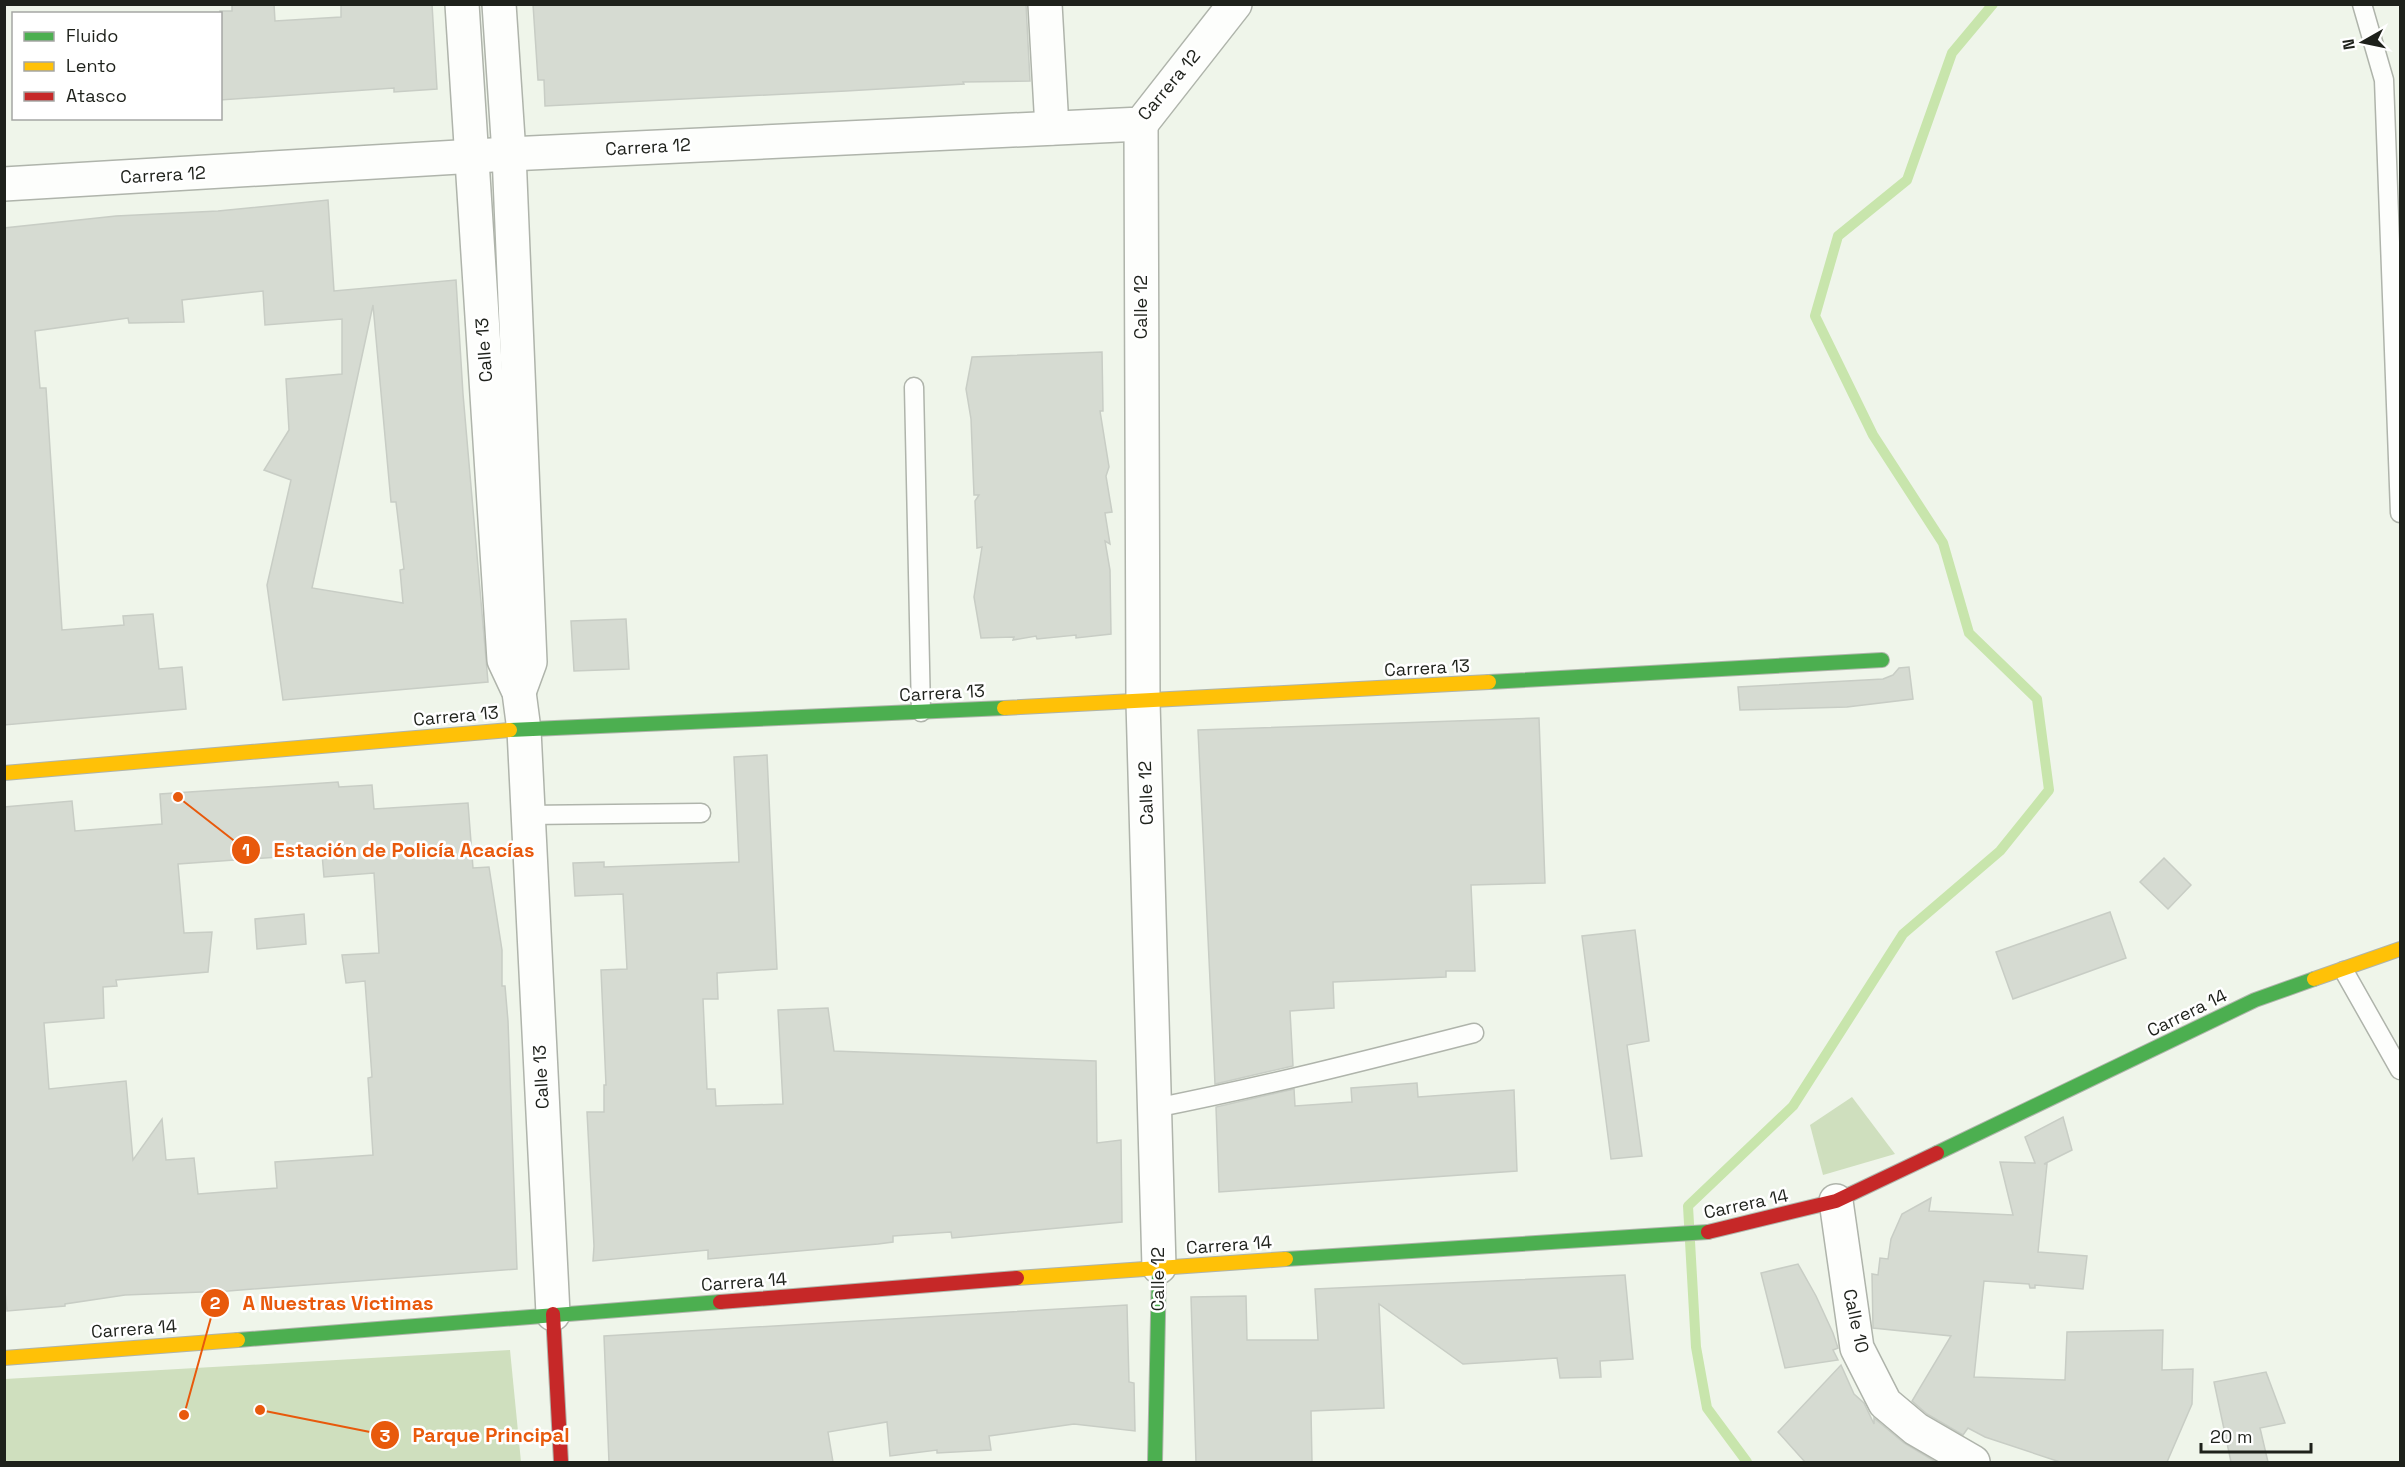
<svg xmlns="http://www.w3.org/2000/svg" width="2405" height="1467" font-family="'Space Grotesk',sans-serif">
<rect width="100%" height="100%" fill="#eff5ea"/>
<g fill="#cfdfbe">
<polygon points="1852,1097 1895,1154 1823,1175 1810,1125"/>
<polygon points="510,1350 521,1462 6,1462 5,1379"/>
</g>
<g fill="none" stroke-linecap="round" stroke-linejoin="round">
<polyline stroke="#c8e5ac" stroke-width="10" points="1747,1462 1707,1408 1696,1347 1688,1206 1793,1106 1903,934 2000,851 2049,790 2037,699 1969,633 1943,543 1873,435 1815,316 1838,236 1907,180 1952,53 1993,4"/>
</g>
<g fill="#d6dbd2" stroke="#c8cdc5" stroke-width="1.5" fill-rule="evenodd">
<polygon points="232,4 274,4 275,21 341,17 341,4 432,4 437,89 394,92 394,88 220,100 220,11 232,11"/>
<polygon points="533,4 1026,4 1030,81 963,82 964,84 846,91 545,106 544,80 538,80"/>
<path d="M328 200 334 291 456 280 463 394 488 682 283 700 267 585 291 480 264 470 289 430 286 379 342 374V319L265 325 263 291 182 300 184 322 129 323 128 318 35 331 40 388H46L62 630 124 625 123 616 153 614 159 669 182 667 186 709 4 725V228L116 216 218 211ZM373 305 391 502H396L404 569 400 570 403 603 312 588Z"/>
<polygon points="1102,352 1103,411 1100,411 1109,467 1106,476 1112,512 1105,513 1110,544 1105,541 1110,570 1111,634 1076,638 1076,635 1037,639 1036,636 1013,640 1014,637 981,638 974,597 982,547 977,548 975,501 979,495 974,495 971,419 966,389 972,357"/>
<polygon points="626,619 629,669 574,671 571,621"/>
<polygon points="1909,667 1913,699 1847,707 1740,710 1738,687 1883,679 1893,675 1899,668"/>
<polygon points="1539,718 1545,883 1471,885 1475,971 1446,971 1446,977 1333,982 1334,1008 1290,1011 1293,1066 1215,1084 1198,730"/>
<polygon points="767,755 777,969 717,973 718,999 703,999 707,1089 715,1089 716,1106 783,1104 778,1010 828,1008 834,1051 1096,1061 1097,1143 1121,1140 1122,1222 952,1238 951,1232 893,1236 893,1242 878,1244 708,1259 708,1250 593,1261 594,1246 587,1112 604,1112 604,1085 606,1085 601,970 627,969 623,894 575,896 573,863 604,862 604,867 739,862 734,757"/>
<path d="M338 782 339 787 372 785 374 809 468 803 473 868 489 867 502 950V986H505L508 1021 517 1269 228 1291 125 1295 65 1304V1306L7 1311 4 1281V807L72 801 75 831 162 824 160 794ZM322 854 324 877 374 873 379 953 342 955 346 983 365 981 372 1077 368 1078 373 1155 275 1162 277 1188 198 1194 194 1158 166 1160 162 1119 133 1160 126 1081 49 1089 44 1023 104 1018 103 987 117 986 116 980 208 972 212 932 184 933 178 864Z"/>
<polygon points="2164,858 2191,885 2168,909 2140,882"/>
<polygon points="2110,912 2126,958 2013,999 1996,952"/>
<polygon points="304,914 306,944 257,949 255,919"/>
<polygon points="1635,930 1649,1041 1627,1045 1642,1156 1611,1159 1582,936"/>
<polygon points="1417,1083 1418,1097 1514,1090 1517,1171 1219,1192 1216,1107 1294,1089 1295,1106 1352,1102 1351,1088"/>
<polygon points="2063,1117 2072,1150 2044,1164 2047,1164 2038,1252 2087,1256 2083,1289 2035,1285 2035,1288 2030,1288 2029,1284 1984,1281 1974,1377 2065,1380 2067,1332 2163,1330 2162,1370 2193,1369 2192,1404 2167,1462 2060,1462 1985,1437 1968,1428 1963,1435 1927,1414 1912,1401 1951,1336 1873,1328 1872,1274 1878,1275 1880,1258 1888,1259 1891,1239 1902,1214 1931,1198 1929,1211 2013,1215 2000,1162 2035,1163 2025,1137"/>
<polygon points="1798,1264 1816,1296 1833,1333 1838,1348 1833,1350 1838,1360 1785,1368 1761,1273"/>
<polygon points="1625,1275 1633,1359 1600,1361 1601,1377 1560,1378 1557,1358 1463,1364 1379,1304 1384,1408 1311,1411 1312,1462 1196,1462 1191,1297 1246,1296 1247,1340 1318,1340 1315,1289"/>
<polygon points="1127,1305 1129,1382 1134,1383 1135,1431 1074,1424 989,1436 991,1450 937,1453 937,1450 890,1456 887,1422 828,1432 833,1462 609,1462 604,1336"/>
<polygon points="1841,1365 1854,1394 1864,1403 1874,1424 1874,1418 1904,1443 1936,1462 1805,1462 1778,1432"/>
<polygon points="2266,1372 2285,1423 2260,1428 2268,1462 2231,1462 2214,1382"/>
</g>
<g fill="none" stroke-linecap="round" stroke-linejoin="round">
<defs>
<g id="lane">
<polyline points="2362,4 2384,80 2400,513"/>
<polyline points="914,387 921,712"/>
<polyline points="527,815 701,813"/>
<polyline points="2344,971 2400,1070"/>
<path d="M1155 1108C1262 1087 1368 1060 1474 1033"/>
</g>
<g id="street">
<polyline points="462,4 504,660 519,692 524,730 553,1314"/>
<polyline points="499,4 509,154 530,662 519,692"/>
<polyline points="1045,4 1052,128"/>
<polyline points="1141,124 1143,702 1159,1267"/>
<polyline points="4,184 509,154 1141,124 1235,4"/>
<polyline points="1836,1201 1857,1348 1885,1403 1916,1429 1973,1462"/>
</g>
<g id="fast">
<polyline points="1489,682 1882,660"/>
<polyline points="510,730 1004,708"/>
<polyline points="1937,1153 2255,1000 2314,979"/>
<polyline points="1286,1259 1708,1232"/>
<polyline points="238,1340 720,1302"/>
<polyline points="1155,1462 1159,1267"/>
</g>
<g id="slow">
<polyline points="1004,708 1489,682"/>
<polyline points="4,773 510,730"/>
<polyline points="2314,979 2400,949"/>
<polyline points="1017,1278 1286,1259"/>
<polyline points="4,1358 238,1340"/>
</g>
<g id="jam">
<polyline points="1708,1232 1836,1201 1937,1153"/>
<polyline points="720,1302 1017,1278"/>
<polyline points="553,1314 561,1462"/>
</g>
</defs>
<use href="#lane" stroke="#afb4ab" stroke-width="21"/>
<use href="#street" stroke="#afb4ab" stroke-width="36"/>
<use href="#fast" stroke="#afb4ab" stroke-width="16"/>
<use href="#slow" stroke="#afb4ab" stroke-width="16"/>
<use href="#jam" stroke="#afb4ab" stroke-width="16"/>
<use href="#lane" stroke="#fdfefc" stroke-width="18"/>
<use href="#street" stroke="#fdfefc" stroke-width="33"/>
<use href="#fast" stroke="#4caf50" stroke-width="14"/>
<use href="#slow" stroke="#ffc107" stroke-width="14"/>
<use href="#jam" stroke="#c62828" stroke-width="14"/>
</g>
<g text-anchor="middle" stroke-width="5" stroke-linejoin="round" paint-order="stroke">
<g font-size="18" fill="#1e211b" stroke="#fff">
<text transform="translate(1169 85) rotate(-50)" y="6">Carrera 12</text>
<text transform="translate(648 147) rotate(-3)" y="6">Carrera 12</text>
<text transform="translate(163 175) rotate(-3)" y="6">Carrera 12</text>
<text transform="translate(1141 307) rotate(-90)" y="6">Calle 12</text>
<text transform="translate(484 350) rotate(-94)" y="6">Calle 13</text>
<text transform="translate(1427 668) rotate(-3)" y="6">Carrera 13</text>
<text transform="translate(942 693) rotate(-3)" y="6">Carrera 13</text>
<text transform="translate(456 716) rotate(-5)" y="6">Carrera 13</text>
<text transform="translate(1146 793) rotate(-92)" y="6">Calle 12</text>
<text transform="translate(2187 1013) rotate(-26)" y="6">Carrera 14</text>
<text transform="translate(541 1077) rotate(-93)" y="6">Calle 13</text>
<text transform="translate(1746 1204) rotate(-12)" y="6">Carrera 14</text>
<text transform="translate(1229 1245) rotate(-4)" y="6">Carrera 14</text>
<text transform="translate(1158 1279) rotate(-90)" y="6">Calle 12</text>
<text transform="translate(744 1282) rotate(-4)" y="6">Carrera 14</text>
<text transform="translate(1856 1321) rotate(78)" y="6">Calle 10</text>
<text transform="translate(134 1329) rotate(-4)" y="6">Carrera 14</text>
</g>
</g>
<path fill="none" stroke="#e8590c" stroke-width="2" d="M178 797L246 850M184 1415L215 1303M260 1410L385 1435"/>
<g fill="#e8590c" stroke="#fff" stroke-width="2">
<circle cx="178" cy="797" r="6"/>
<circle cx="184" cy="1415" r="6"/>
<circle cx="260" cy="1410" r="6"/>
<circle cx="246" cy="850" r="15"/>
<circle cx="215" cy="1303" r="15"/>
<circle cx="385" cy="1435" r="15"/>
</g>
<g font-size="18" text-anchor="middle" font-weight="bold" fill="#fff">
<text x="246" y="856">1</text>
<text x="215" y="1309">2</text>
<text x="385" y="1442">3</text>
</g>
<g font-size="20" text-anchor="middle" font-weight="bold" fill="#e8590c" stroke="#fff" stroke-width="5" stroke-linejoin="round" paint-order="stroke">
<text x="404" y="857">Estación de Policía Acacías</text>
<text x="338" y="1310">A Nuestras Victimas</text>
<text x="491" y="1442">Parque Principal</text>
</g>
<rect width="2405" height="1467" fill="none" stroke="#1e211b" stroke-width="12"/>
<rect x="12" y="12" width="210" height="108" fill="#ffffff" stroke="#a5a6a4" stroke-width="1.5"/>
<rect x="24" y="32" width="30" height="9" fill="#4caf50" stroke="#a5a6a4" stroke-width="1.5"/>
<text x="66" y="42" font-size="18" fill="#1e211b">Fluido</text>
<rect x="24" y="62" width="30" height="9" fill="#ffc107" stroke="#a5a6a4" stroke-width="1.5"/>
<text x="66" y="72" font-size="18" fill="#1e211b">Lento</text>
<rect x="24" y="92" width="30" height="9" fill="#c62828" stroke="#a5a6a4" stroke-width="1.5"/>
<text x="66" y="102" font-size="18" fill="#1e211b">Atasco</text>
<g transform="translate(2363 42) rotate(261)" stroke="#ffffff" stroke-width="4.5" paint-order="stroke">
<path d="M0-4.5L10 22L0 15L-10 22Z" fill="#1e211b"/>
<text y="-9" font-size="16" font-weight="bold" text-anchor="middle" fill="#1e211b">N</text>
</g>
<path d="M2201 1443v9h110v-9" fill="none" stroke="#1e211b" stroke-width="3"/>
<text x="2210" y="1443" font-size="18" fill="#1e211b" stroke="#ffffff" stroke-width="4.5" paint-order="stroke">20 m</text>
</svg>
